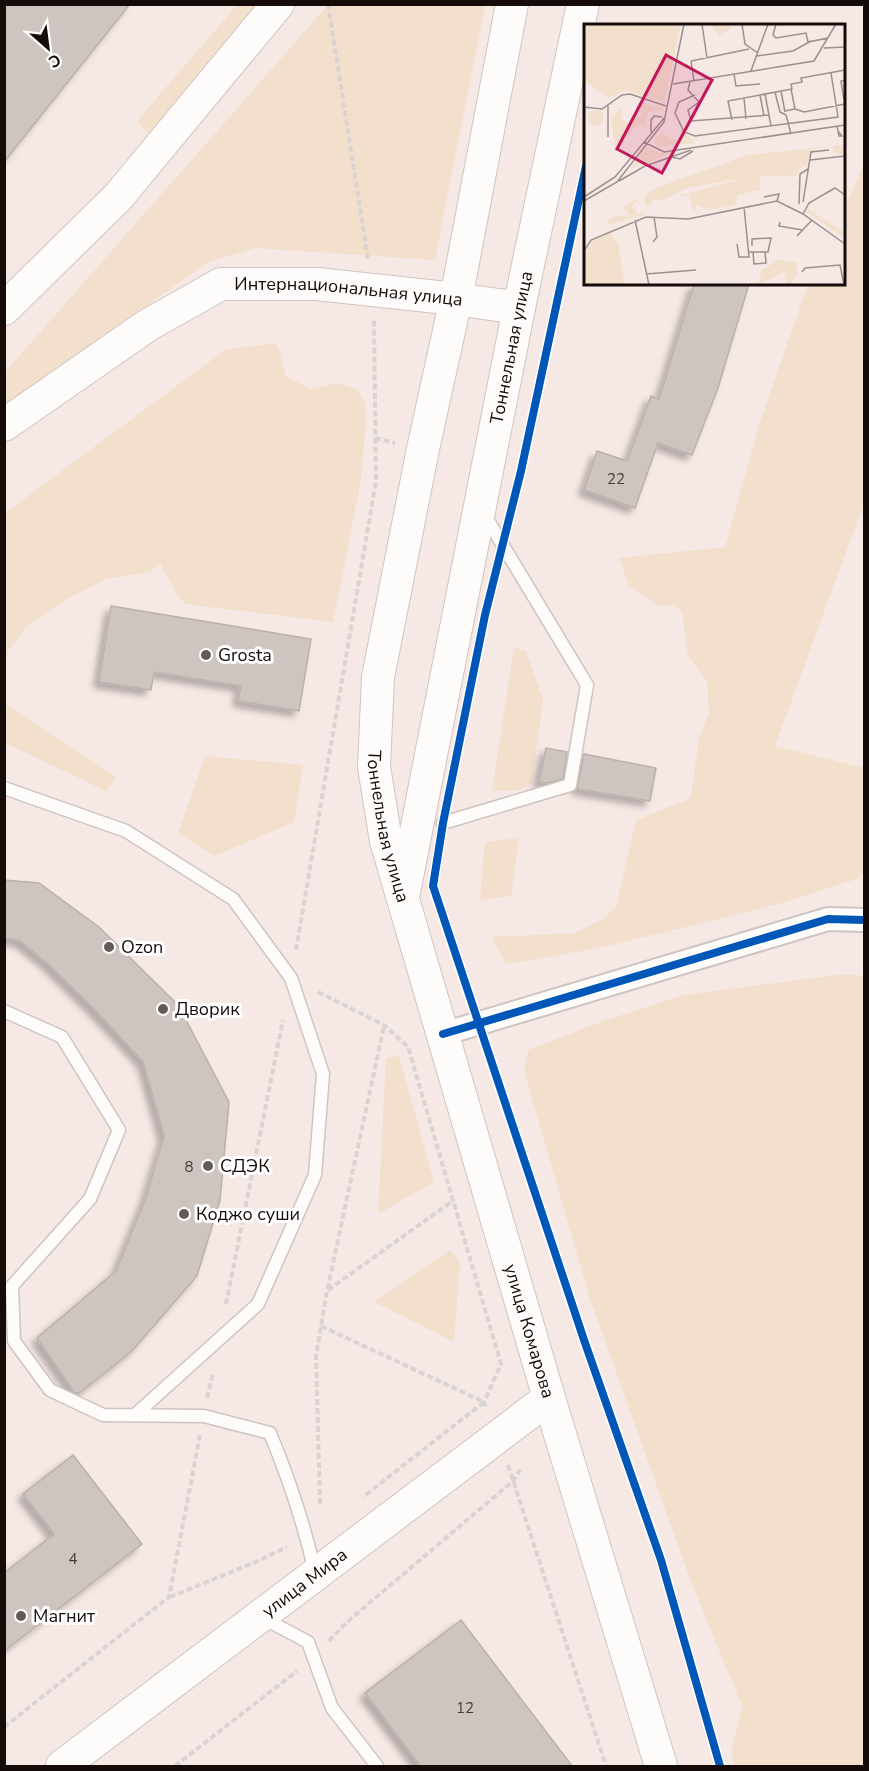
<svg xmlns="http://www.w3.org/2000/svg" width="869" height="1771" font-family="'Nunito Sans',sans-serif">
<defs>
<filter id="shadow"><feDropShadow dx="-5.5" dy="5.5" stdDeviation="3" flood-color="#0004"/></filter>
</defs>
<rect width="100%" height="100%" fill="#f6e8e5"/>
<g fill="#f2e0cd">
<polygon points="237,5 261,5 150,134 136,122"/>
<polygon points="328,5 485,5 435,260 255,248 208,262 5,406 5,372"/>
<polygon points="864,164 864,503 775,746 864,768 864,870 860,878 785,902 715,920 599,948 506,964 491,937 575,933 603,919 616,907 636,820 691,798 699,737 709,713 707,681 688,656 682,611 673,605 659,606 629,586 619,558 725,547 760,422 808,284 844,284 844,209"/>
<polygon points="274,343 281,353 285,375 309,389 338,383 357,389 365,403 366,419 361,480 333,622 185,604 174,590 160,563 150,572 106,579 67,599 26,627 8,651 5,665 5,513 225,350"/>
<polygon points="514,647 526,651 543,699 532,783 520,790 492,791"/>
<polygon points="5,704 116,777 106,791 5,743"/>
<polygon points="205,756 303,765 294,822 214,856 178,833"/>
<polygon points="519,838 511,896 480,900 485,842"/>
<polygon points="844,974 864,976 864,1766 735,1766 731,1751 742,1706 691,1582 590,1299 524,1071 528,1050 603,1021 683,995"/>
<polygon points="399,1056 434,1182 378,1214 386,1058"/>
<polygon points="450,1250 460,1262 454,1342 374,1302"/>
</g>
<g fill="#cfc5c0" stroke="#bab0ac" stroke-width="1.5" filter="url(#shadow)">
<polygon points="4,4 130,4 4,162"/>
<polygon points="694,284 749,284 718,388 692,455 658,443 635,508 584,490 597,451 627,461 651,396 659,399"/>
<polygon points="111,606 311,639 299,711 238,701 241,686 154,672 151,690 99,682"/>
<polygon points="546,748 567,752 563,779 547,783 539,782"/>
<polygon points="584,754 656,768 650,801 577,789"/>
<polygon points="4,880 39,883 99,927 178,1005 229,1102 220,1200 197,1276 132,1351 78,1394 74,1392 37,1338 116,1271 146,1197 164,1136 143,1062 95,1010 48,964 20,941 4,938"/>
<polygon points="73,1455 142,1544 4,1651 4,1573 54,1534 23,1494"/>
<polygon points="461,1620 573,1767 421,1767 365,1693"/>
</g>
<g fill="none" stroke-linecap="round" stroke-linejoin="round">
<defs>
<g id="lane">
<polyline points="4,788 126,831 233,899 291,978 323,1074 315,1175 258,1304 135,1415"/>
<polyline points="443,823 570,785 587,685 484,514"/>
<path d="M4 1011 62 1037 119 1130 90 1199 12 1286 14 1341 50 1390 103 1415 204 1416 270 1433C289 1479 304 1524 315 1572"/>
<polyline points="261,1617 308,1642 332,1708 377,1766"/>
</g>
<polyline id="street" points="443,1034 828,919 864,920"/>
<g id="secondary">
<path id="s1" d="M512 4 456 299 423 449 378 677 374 767 386 841 549 1398 661 1766"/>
<polyline points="4,309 118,197 278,4"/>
<path id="s2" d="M4 425 148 325 221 284H317L456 299 519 308"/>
<path id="s3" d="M404 892 519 308 583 4"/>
<path id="s4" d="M62 1766 549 1398"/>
</g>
</defs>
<use href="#lane" stroke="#cfc4c1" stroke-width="15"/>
<use href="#street" stroke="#cfc4c1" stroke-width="26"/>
<use href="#secondary" stroke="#cfc4c1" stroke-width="34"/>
<g stroke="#d9d4d3" stroke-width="4" stroke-dasharray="6 3" stroke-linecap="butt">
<polyline points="328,4 368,259"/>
<polyline points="375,438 395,443"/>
<polyline points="296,950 376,481 374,320"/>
<polyline points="318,992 384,1025 408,1047 501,1364 484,1402 486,1407"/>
<polyline points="328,1290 454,1200"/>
<polyline points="226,1304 283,1020"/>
<polyline points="321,1326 484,1402 363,1497"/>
<polyline points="207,1398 213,1373"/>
<polyline points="508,1465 606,1766"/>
<polyline points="320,1504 316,1356 327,1291 384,1026"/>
<polyline points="170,1597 258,1561 287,1547"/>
<polyline points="329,1641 347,1622 513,1481 522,1467"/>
<polyline points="4,1727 169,1597 200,1435"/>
<polyline points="175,1766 297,1671"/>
</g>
<use href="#lane" stroke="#fefcfb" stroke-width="12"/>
<use href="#street" stroke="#fefcfb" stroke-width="22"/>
<use href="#secondary" stroke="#fefcfb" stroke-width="32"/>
<defs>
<g id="cycleway">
<polyline points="586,166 521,471 485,615 443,823 433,886 584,1340 661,1560 720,1766"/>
<polyline points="443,1034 828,919 864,920"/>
</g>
</defs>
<use href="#cycleway" stroke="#fff" stroke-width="11"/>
<use href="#cycleway" stroke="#0057b8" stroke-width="8"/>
</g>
<g fill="#645957" stroke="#fff" stroke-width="2">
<circle cx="206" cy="655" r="6"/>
<circle cx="109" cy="947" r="6"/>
<circle cx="163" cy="1009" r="6"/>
<circle cx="208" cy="1166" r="6"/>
<circle cx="184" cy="1214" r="6"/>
<circle cx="21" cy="1616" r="6"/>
</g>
<g text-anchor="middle" stroke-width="6" stroke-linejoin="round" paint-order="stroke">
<g font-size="15" fill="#443a38">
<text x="616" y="484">22</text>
<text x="189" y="1172">8</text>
<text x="73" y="1564">4</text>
<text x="465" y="1713">12</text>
</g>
<g font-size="18" fill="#150c0a" stroke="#fff">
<text dy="6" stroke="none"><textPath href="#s2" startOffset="387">Интернациональная улица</textPath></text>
<text dy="6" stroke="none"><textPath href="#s3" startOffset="555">Тоннельная улица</textPath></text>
<text dy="6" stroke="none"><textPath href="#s1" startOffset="837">Тоннельная улица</textPath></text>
<text dy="6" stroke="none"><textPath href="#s1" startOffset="1362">улица Комарова</textPath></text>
<text dy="6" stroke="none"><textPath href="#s4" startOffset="304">улица Мира</textPath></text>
</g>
<g font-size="18" fill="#150c0a" stroke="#fff" text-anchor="start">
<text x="218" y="661">Grosta</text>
<text x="121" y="953">Ozon</text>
<text x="175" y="1015">Дворик</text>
<text x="220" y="1172">СДЭК</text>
<text x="196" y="1220">Коджо суши</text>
<text x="33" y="1622">Магнит</text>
</g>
</g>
<g transform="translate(584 24)">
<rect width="261" height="261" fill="#f6e8e5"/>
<path d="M0 0H97L80 79 42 66 24 74 0 56ZM127 0H146V5L135 12ZM58 79 79 84V86L64 88 61 102 55 100 31 125 27 95 36 83 38 95 45 100 58 88 54 83ZM4 94a8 8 0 1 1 16 0a8 8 0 1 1-16 0ZM95 104 112 119 74 123 70 118 78 107 86 115H95L98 112ZM261 121V130H250L249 123 228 125 223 141 216 144 212 152H176V166L154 171 151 181 125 186 113 181 109 189 106 172H95L164 153 103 164 77 177 71 175 63 184 60 176 63 169 77 162 164 131ZM63 123 75 129 92 128 46 145ZM55 173 48 183 55 190 60 185 59 191 19 202 30 192 46 191 39 184ZM223 184 260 208 257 212 221 187ZM25 207 34 219 41 261H0V231L9 216ZM194 236 212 238 213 250 207 261H203L200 248 174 261 178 246Z" fill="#f2e0cd"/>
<path fill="none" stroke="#9c908d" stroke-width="1.5" d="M118 0 123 34M158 0 161 20 174 29M192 0 189 11 192 14 222 9 224 18 244 14M240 24 261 23M173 32 209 27 227 17M167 47 184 0M150 50 152 62 176 60M110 57 107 37 165 25M106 58 104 66 115 78 104 86 107 97 185 91M89 60 230 37 252 0M197 67 201 88M191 68 196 88 202 91 207 110M181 70 187 102M111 71 95 78 91 89 100 108 111 112 254 93 247 49M176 71 180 92M160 74 162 95M260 76 257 57 261 56M0 83 18 85 38 71 46 70 82 82M211 85 220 88 261 80M201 87 211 85 207 65M148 96 144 77 208 65 207 60 218 58 217 54 261 46M253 102 255 112H258L254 107M67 108V96L70 92 78 93M24 113V82M60 118 80 128 261 101M88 133 96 135 109 127M226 136 261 132M35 157 61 142 107 126M0 173 31 153 81 93M180 173 195 170 193 177M0 177 33 158 80 98 100 0M219 178 227 128 245 126M215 180 216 150 224 145M219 190 225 179 251 164 261 171M51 196 65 261M196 198 195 202 218 206M213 212 228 196M69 218 73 213 70 193M153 220 155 233H165L160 183M0 227 7 216 62 193 104 195 193 177 219 190 261 220M165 228H184L187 214 168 215V222M169 228 170 240 182 239 181 228M218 248 221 244 256 241 260 261M62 250 112 246"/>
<path fill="#c2185b" fill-opacity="0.15" stroke="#c2185b" stroke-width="3" d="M82 31 128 56 78 149 33 125Z"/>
<rect width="261" height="261" fill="none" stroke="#150c0a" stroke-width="3"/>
</g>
<rect width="869" height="1771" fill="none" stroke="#150c0a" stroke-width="12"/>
<g transform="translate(48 48) rotate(152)" stroke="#ffffff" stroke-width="4.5" paint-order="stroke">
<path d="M0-4.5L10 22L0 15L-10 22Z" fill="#150c0a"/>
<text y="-9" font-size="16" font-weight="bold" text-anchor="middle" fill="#150c0a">С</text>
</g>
</svg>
